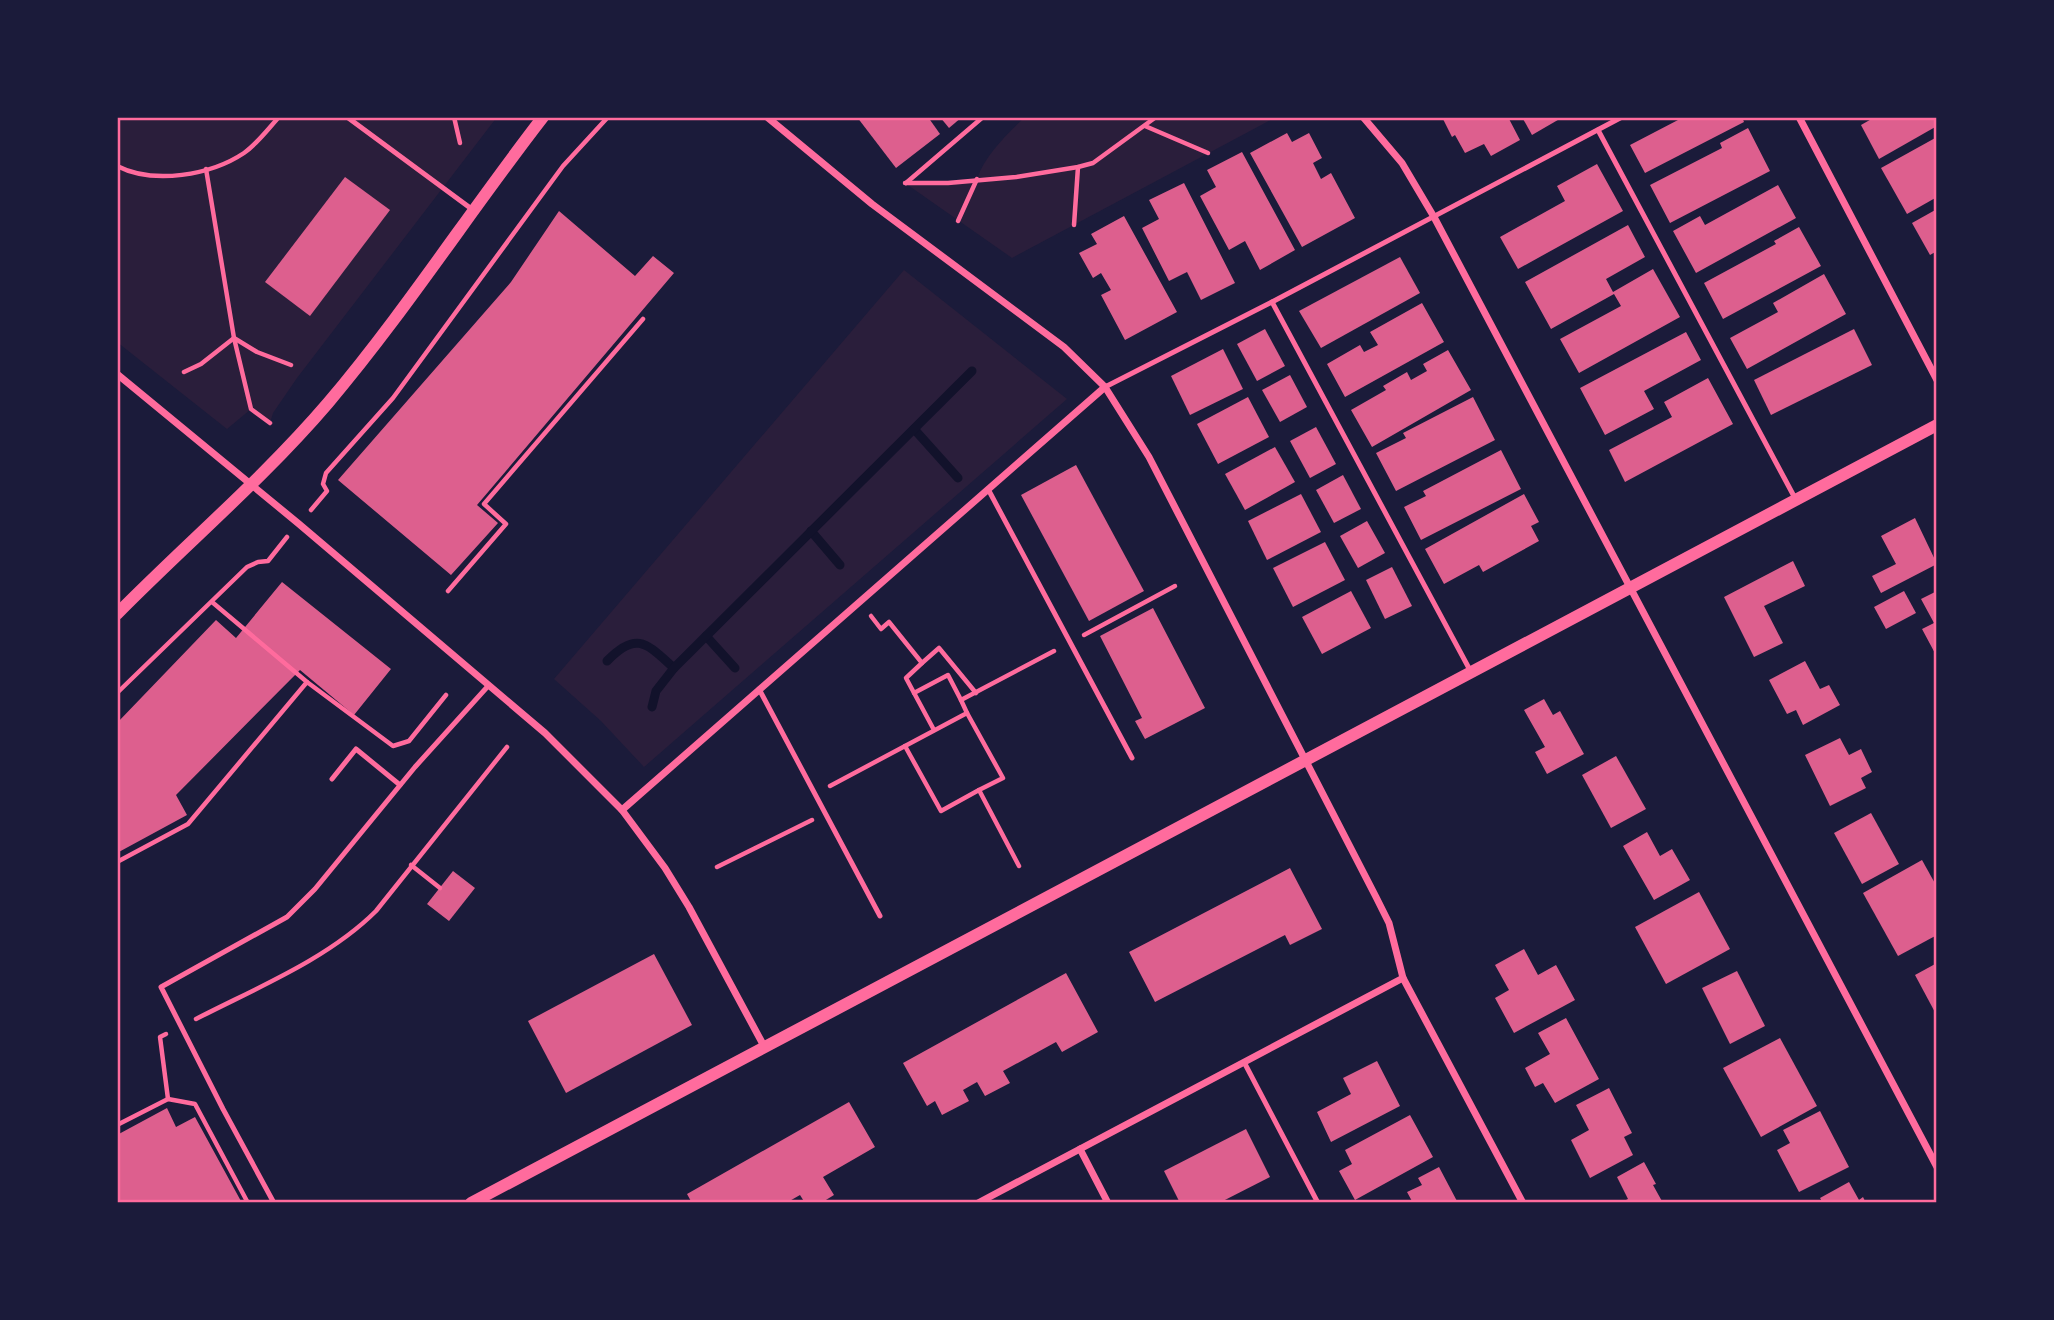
<svg xmlns="http://www.w3.org/2000/svg" width="2054" height="1320" font-family="'Space Grotesk',sans-serif">
<rect width="100%" height="100%" fill="#1b1b3a"/>
<g fill="#2a1e3b">
<polygon points="117,117 497,117 297,378 273,413 270,423 251,409 227,429 117,342"/>
<path d="M1025 117H1276L1012 258 905 183H948L977 179C985 155 1007 134 1025 117Z"/>
<polygon points="904,270 1067,399 644,767 601,721 554,679"/>
</g>
<g fill="none" stroke-linecap="round" stroke-linejoin="round">
<g stroke="#12122b" stroke-width="9">
<polyline points="914,429 958,478"/>
<polyline points="811,531 840,565"/>
<polyline points="706,636 735,668"/>
<path d="M607 661C637 630 647 644 674 668"/>
<polyline points="652,707 656,691 674,668 972,371"/>
</g>
</g>
<g fill="#dd5f8e">
<polygon points="857,117 928,117 940,134 896,168"/>
<polygon points="940,117 962,117 949,128"/>
<polygon points="1442,117 1508,117 1520,140 1491,156 1484,144 1465,153 1455,135 1452,137"/>
<polygon points="1522,117 1563,117 1532,135"/>
<polygon points="1677,117 1742,117 1744,122 1645,173 1630,145 1678,120"/>
<polygon points="1875,117 1937,117 1937,126 1879,159 1861,125"/>
<polygon points="1748,128 1770,171 1670,223 1650,185 1722,148 1720,143"/>
<polygon points="1287,133 1292,142 1309,133 1322,158 1313,163 1321,179 1331,173 1355,218 1302,247 1250,153"/>
<polygon points="1937,137 1937,197 1907,214 1881,168"/>
<polygon points="1242,152 1295,250 1260,270 1245,241 1229,250 1200,196 1216,187 1207,170"/>
<polygon points="1597,164 1623,211 1518,269 1500,237 1565,201 1557,186"/>
<polygon points="345,177 390,210 310,316 265,282"/>
<polygon points="1184,183 1235,283 1201,300 1187,272 1169,281 1142,228 1159,219 1149,200"/>
<polygon points="1778,185 1796,218 1696,273 1673,231 1700,216 1705,225"/>
<polygon points="1937,209 1937,251 1930,255 1912,223"/>
<polygon points="559,211 635,276 653,256 674,273 477,505 498,523 451,575 338,480 511,282"/>
<polygon points="1124,216 1177,312 1125,340 1101,295 1111,290 1101,273 1093,278 1079,253 1097,244 1091,234"/>
<polygon points="1628,225 1645,257 1606,279 1613,292 1653,269 1680,317 1579,373 1560,339 1621,306 1614,294 1551,329 1525,282"/>
<polygon points="1799,227 1821,266 1723,319 1704,283 1776,244 1774,241"/>
<polygon points="1400,257 1420,293 1321,348 1299,311"/>
<polygon points="1824,274 1846,314 1747,369 1730,338 1778,312 1773,303"/>
<polygon points="1422,303 1444,342 1345,397 1327,364 1360,345 1364,352 1378,345 1370,332"/>
<polygon points="1265,329 1285,366 1257,381 1237,344"/>
<polygon points="1854,329 1872,365 1771,415 1754,380"/>
<polygon points="1686,332 1701,360 1644,391 1654,409 1605,435 1580,388"/>
<polygon points="1223,349 1243,389 1190,415 1171,376"/>
<polygon points="1448,350 1471,390 1372,447 1351,410 1386,390 1383,386 1407,372 1411,380 1427,371 1423,364"/>
<polygon points="1290,375 1307,407 1280,422 1262,390"/>
<polygon points="1708,378 1733,424 1625,482 1609,450 1672,417 1664,402"/>
<polygon points="1248,397 1269,437 1218,464 1197,424"/>
<polygon points="1473,397 1495,440 1396,491 1376,453 1406,438 1403,433"/>
<polygon points="1316,427 1336,464 1310,478 1290,441"/>
<polygon points="1275,447 1295,482 1245,510 1225,474"/>
<polygon points="1501,450 1521,489 1421,540 1404,507 1426,496 1423,491"/>
<polygon points="1076,465 1144,591 1089,621 1021,495"/>
<polygon points="1343,475 1361,509 1334,523 1316,490"/>
<polygon points="1301,494 1321,532 1267,560 1248,521"/>
<polygon points="1524,494 1539,522 1531,526 1539,541 1483,572 1479,565 1444,584 1425,549"/>
<polygon points="1915,518 1937,564 1881,593 1872,576 1896,564 1881,536"/>
<polygon points="1367,521 1385,553 1358,568 1340,536"/>
<polygon points="1325,542 1345,580 1293,607 1273,568"/>
<polygon points="1793,561 1805,586 1764,606 1783,643 1754,657 1724,597"/>
<polygon points="1392,567 1412,606 1385,619 1366,580"/>
<polygon points="282,582 391,669 354,715 300,670 176,795 187,815 117,853 117,723 216,620 236,638"/>
<polygon points="1351,591 1371,628 1322,654 1302,617"/>
<polygon points="1904,591 1916,613 1886,629 1874,607"/>
<polygon points="1937,591 1937,657 1922,629 1934,623 1921,599"/>
<polygon points="1153,608 1205,708 1145,739 1135,721 1142,718 1100,636"/>
<polygon points="1805,661 1820,689 1829,685 1840,705 1803,725 1796,710 1787,714 1769,680"/>
<polygon points="1544,699 1553,715 1560,711 1584,754 1547,774 1535,752 1545,747 1524,710"/>
<polygon points="1840,738 1849,755 1861,749 1872,772 1861,778 1866,788 1830,806 1805,755"/>
<polygon points="1616,756 1646,809 1611,828 1582,775"/>
<polygon points="1871,813 1899,864 1862,884 1834,833"/>
<polygon points="1647,832 1660,856 1672,849 1690,880 1654,900 1623,846"/>
<polygon points="1922,860 1937,887 1937,935 1898,956 1863,893"/>
<polygon points="1290,868 1322,929 1290,945 1285,935 1155,1002 1129,952"/>
<polygon points="453,871 475,888 449,921 427,904"/>
<polygon points="1699,892 1730,949 1666,984 1635,927"/>
<polygon points="1524,949 1538,975 1556,965 1575,1000 1514,1033 1495,998 1509,990 1495,965"/>
<polygon points="654,954 692,1025 566,1093 528,1021"/>
<polygon points="1937,963 1937,1016 1915,975"/>
<polygon points="1737,971 1765,1026 1730,1044 1702,988"/>
<polygon points="1066,973 1098,1032 1062,1052 1056,1042 1003,1071 1010,1083 985,1096 977,1082 963,1090 969,1101 942,1115 935,1101 927,1106 903,1063"/>
<polygon points="1566,1018 1599,1079 1555,1103 1543,1083 1535,1087 1525,1068 1550,1054 1538,1033"/>
<polygon points="1780,1038 1817,1106 1761,1137 1723,1068"/>
<polygon points="1377,1061 1400,1106 1331,1142 1317,1112 1351,1094 1343,1078"/>
<polygon points="1609,1088 1632,1133 1624,1137 1633,1155 1590,1178 1571,1140 1589,1130 1576,1105"/>
<polygon points="849,1102 875,1147 823,1177 834,1195 821,1203 805,1203 800,1195 786,1203 692,1203 687,1194"/>
<polygon points="167,1108 176,1127 195,1117 242,1203 117,1203 117,1135"/>
<polygon points="1820,1111 1849,1167 1799,1192 1777,1150 1790,1143 1783,1130"/>
<polygon points="1410,1115 1433,1157 1355,1200 1339,1171 1352,1164 1345,1150"/>
<polygon points="1246,1129 1270,1177 1219,1203 1180,1203 1164,1171"/>
<polygon points="1644,1162 1656,1184 1653,1185 1663,1203 1620,1203 1628,1199 1617,1177"/>
<polygon points="1439,1167 1458,1203 1413,1203 1407,1192 1422,1185 1418,1178"/>
<polygon points="1849,1182 1859,1200 1863,1197 1866,1203 1823,1203 1820,1198"/>
</g>
<g fill="none" stroke-linecap="round" stroke-linejoin="round">
<g stroke="#ff6b9d" stroke-width="4.5">
<polyline points="454,117 460,143"/>
<polyline points="1145,126 1208,153"/>
<path d="M117 166C154 185 211 175 244 153 257 144 268 129 279 117"/>
<polyline points="206,169 234,338 251,409 270,423"/>
<polyline points="905,183 948,183 1016,177 1078,167 1093,163 1156,117"/>
<polyline points="906,183 983,117"/>
<polyline points="958,221 977,179"/>
<polyline points="1074,225 1078,167"/>
<polyline points="184,372 201,364 234,338 257,352 291,365"/>
<polyline points="311,510 327,491 323,484 326,473 393,398 563,166 608,117"/>
<polyline points="448,591 506,524 484,504 643,319"/>
<polyline points="212,602 307,682"/>
<polyline points="871,616 881,629 889,622 922,663 939,648 976,693"/>
<polyline points="1084,635 1175,586"/>
<polyline points="922,663 906,678 934,730"/>
<polyline points="117,693 247,567 258,562 268,561 287,537"/>
<polyline points="914,693 948,675 961,700"/>
<polyline points="967,713 1003,778 979,790 1019,866"/>
<polyline points="905,746 941,811 979,790"/>
<polyline points="830,786 967,713 961,700 1054,651"/>
<polyline points="117,862 188,824 307,682 393,746 409,741 446,695"/>
<polyline points="411,865 440,888"/>
<polyline points="717,867 812,820"/>
<path d="M196 1019C256 988 328 959 376 911L507 747"/>
<polyline points="166,1034 160,1037 168,1099"/>
<polyline points="117,1125 168,1099 195,1104 248,1203"/>
</g>
<g stroke="#ff6b9d" stroke-width="5">
<polyline points="347,117 473,210"/>
<polyline points="1598,130 1796,500"/>
<polyline points="1272,302 1471,672"/>
<polyline points="1105,387 1272,302 1622,117"/>
<polyline points="988,489 1132,758"/>
<polyline points="759,689 880,916"/>
<polyline points="332,779 356,749 400,785"/>
<polyline points="1244,1062 1318,1203"/>
<polyline points="274,1203 223,1109 161,987 287,917 315,889 415,767 489,685"/>
</g>
<g stroke="#ff6b9d" stroke-width="7">
<polyline points="767,117 872,204 1064,347 1105,387 1149,457 1376,897 1389,923 1403,978 1523,1203"/>
<polyline points="1363,117 1402,163 1434,217 1937,1167"/>
<polyline points="1799,117 1937,380"/>
<polyline points="117,374 299,524 545,733 622,810 665,868 689,907 765,1048"/>
<polyline points="622,810 1105,387"/>
<polyline points="1080,1149 1108,1203"/>
<polyline points="978,1203 1403,978"/>
</g>
<g stroke="#ff6b9d" stroke-width="12">
<path d="M117 614C187 543 263 479 328 403 405 312 470 211 543 117"/>
<polyline points="471,1203 1937,425"/>
</g>
</g>
<rect width="2054" height="1320" fill="none" stroke="#1b1b3a" stroke-width="238"/>
<rect x="119" y="119" width="1816" height="1082" fill="none" stroke="#ff6b9d" stroke-width="2.5"/>
</svg>
